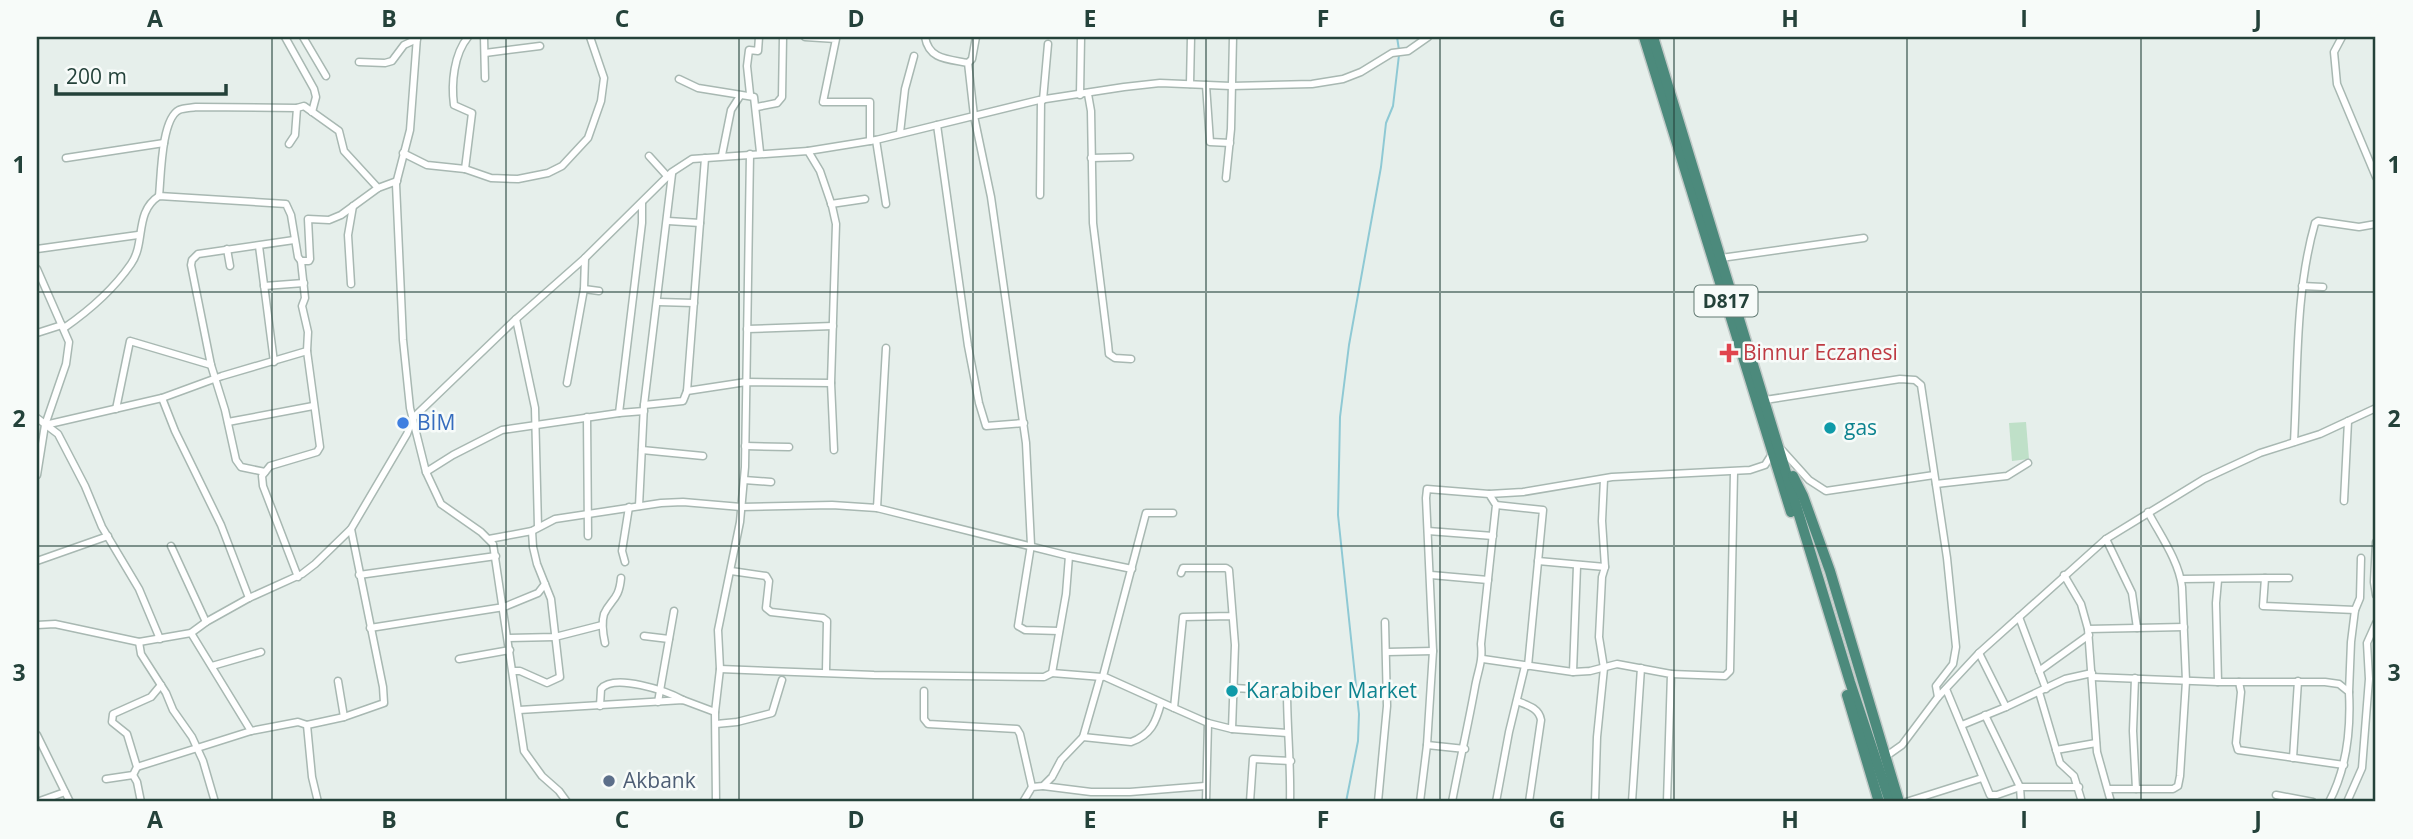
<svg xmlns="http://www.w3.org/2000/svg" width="2413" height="839" font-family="'Open Sans',sans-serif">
<rect width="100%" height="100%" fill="#e6efeb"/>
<polygon fill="#bfe0c8" points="2026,422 2029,459 2012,461 2009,423"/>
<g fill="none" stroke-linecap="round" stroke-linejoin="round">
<g stroke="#8ec9d4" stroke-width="2">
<polyline points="1397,37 1399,50"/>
<polyline points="1346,802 1358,741 1359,714 1338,515 1340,417 1349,345 1381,167 1386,123 1393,106 1399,55"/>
</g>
<defs>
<g id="minor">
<polyline points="285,37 314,89 316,97 312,112"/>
<polyline points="303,37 326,76"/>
<polyline points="417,37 410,130 396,184 403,340 410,408 426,472 441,504 481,532 493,544 524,751 542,776 559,791 567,802"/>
<polyline points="484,37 485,78"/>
<polyline points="805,37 836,39 823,102 870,102 870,141"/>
<path d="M925 37C929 60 948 59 968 63L974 116 991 197 1026 443 1031 545 1018 626 1025 630 1059 631"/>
<polyline points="2342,37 2334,52 2337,84 2376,177"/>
<polyline points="485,53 540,46"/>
<polyline points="359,62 385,63 392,61 404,45 417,39"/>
<polyline points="968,63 972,59 976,37"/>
<polyline points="679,79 698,88 754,97 760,152"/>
<polyline points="1190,84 1191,37"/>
<polyline points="1206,85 1210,142 1230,143"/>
<polyline points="750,94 747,66 749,50 758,51 759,37"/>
<polyline points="1088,94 1091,111 1093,223 1108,344 1109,354 1115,358 1131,359"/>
<polyline points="1080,95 1081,37"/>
<polyline points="1043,100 1048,44"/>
<polyline points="757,107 777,103 782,97 783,37"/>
<polyline points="937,125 968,346 979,403 986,426 1024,423"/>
<polyline points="900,133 905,89 914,56"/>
<polyline points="876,140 886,204"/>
<polyline points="289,144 295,135 297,108 304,106 339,131 344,151 378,188"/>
<polyline points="808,151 876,140 1039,100 1124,87 1160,83 1231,86 1312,84 1343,79 1361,72 1392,53 1408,51 1428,37"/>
<polyline points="403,153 427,165 465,169 491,178 518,179 548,173 562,166 588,138 601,101 604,78 590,37"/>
<polyline points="722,155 731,110 740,96"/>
<polyline points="649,156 668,177"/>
<polyline points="66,158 164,143"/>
<polyline points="705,158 687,391 746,382 831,383"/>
<polyline points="1091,158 1130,157"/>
<path d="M465 169 472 113 454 105C451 83 454 54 468 37"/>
<polyline points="1226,178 1231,129 1233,37"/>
<polyline points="1040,195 1041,100"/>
<path d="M159 196C161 178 161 119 179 110 184 108 191 108 196 107L297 108"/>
<polyline points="831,204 865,199"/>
<polyline points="668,221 700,223"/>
<polyline points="259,246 274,362"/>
<polyline points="37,249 138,235"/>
<polyline points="227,249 230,266"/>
<polyline points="1721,258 1864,238"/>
<polyline points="301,261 309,261 310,259 308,219 329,220 341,215 378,188 397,181"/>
<polyline points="37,269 69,342 66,364 45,425 37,475"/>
<polyline points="351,284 348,235 353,206"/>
<polyline points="264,286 304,283"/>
<polyline points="2302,286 2323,287"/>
<polyline points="584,289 599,291"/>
<polyline points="658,302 694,303"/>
<polyline points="516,319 535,408 538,527"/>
<polyline points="747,329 833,326"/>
<polyline points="37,333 62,325"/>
<polyline points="567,383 584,289 585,258"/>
<polyline points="162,398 175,431 221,525 249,598"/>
<polyline points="1765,400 1900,379 1915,380 1921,385 1947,558 1956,647 1953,664 1936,686 1938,697"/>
<polyline points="644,405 672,174"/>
<polyline points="116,409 130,341 211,365"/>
<polyline points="619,413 644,411"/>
<polyline points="587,417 588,536"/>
<polyline points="37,418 58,434 85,486 102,527 139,589 160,639"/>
<polyline points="228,422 313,406"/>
<path d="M45 425 162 398 222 376 307 351 308 332 302 306 305 298 301 261 298 257 291 215 286 204 159 196C134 212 146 243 131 264 113 290 90 310 64 328"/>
<path d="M2294 442C2298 369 2295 293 2315 223L2318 221 2359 227 2376 224"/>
<polyline points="745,446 789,447"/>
<polyline points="642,450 703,456"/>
<polyline points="1782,450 1809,480 1826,491 1934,475"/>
<polyline points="265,472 241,467 236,460 225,410 211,365 191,265 192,260 198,254 294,240"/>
<polyline points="426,472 453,455 502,430 619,413 642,223 642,203"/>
<polyline points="1604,479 1602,521 1605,567"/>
<polyline points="744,480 771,482"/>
<polyline points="1936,484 2007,476 2028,463"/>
<polyline points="1489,494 1523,492 1612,477 1750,470 1765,465 1772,454"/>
<polyline points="2344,501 2348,421"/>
<polyline points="1496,505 1543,510 1528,666"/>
<polyline points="639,506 644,405 683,401 687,391"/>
<polyline points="877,508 1069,556"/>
<polyline points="1173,513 1146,513 1103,676 1174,708"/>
<polyline points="1428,531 1493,536"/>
<polyline points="489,539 532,531 555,519 661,503 683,502 741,507 832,505 877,508 886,348"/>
<polyline points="2106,539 2132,593 2137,628"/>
<polyline points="2376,542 2374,582 2376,595"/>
<polyline points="171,546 206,622"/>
<polyline points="37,561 108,536"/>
<polyline points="1538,561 1605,567 1602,577 1599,637 1604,668 1597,737 1595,802"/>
<polyline points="625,562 622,551 629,507"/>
<polyline points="731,571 766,576 769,581 766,608 771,612 823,618 827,621 826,671"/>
<polyline points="1181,573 1183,568 1226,568 1229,570 1235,645 1232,729 1208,723 1174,708 1183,617 1232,616"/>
<polyline points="359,575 496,556"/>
<polyline points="1431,575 1488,580"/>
<polyline points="2064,575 2081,604 2088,629 2097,752 2111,802"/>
<polyline points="298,577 263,486 262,476 270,466 317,452 320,447 307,351"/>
<polyline points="2265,578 2289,578"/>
<polyline points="2181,579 2265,578 2263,606 2355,610"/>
<polyline points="2218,580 2216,603 2218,682"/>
<polyline points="2019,617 2046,689"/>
<polyline points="37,625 55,624 139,642 191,633 206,622 249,598 302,574 315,564 351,529 407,434 413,418 516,319 585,258 672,172 692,159 808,151 820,171 832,206 836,224 831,383 834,450"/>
<polyline points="370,628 504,607 538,593 545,584"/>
<polyline points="2088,629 2184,627"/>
<polyline points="191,633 251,731 298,722 307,725 344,717 384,703 383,687 351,529"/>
<polyline points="644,636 669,639"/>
<polyline points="508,638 555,637 602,625"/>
<polyline points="139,642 141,654 166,693 173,710 192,737 203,761 215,802"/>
<path d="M605 643C603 634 601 624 604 614 611 599 619 600 621 578"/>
<polyline points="1387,652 1433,651"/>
<polyline points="1979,653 2006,707"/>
<polyline points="459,659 510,650"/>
<polyline points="1483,659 1573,672 1590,671 1617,664 1671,674 1667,802"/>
<polyline points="212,666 261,652"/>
<polyline points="720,669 874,675 1044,677 1052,673 1066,594 1069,556 1132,569"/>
<polyline points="513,671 520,671 547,683 560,677 551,599 537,564 533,547 532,531"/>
<polyline points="2039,671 2089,635"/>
<polyline points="1573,672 1577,566"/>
<polyline points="1052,673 1102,677"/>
<polyline points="1671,674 1725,676 1730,671 1734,472"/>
<path d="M2092 677 2218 682H2325L2339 684 2349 692C2351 730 2347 768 2329 802"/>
<polyline points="2135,678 2133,731 2136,789"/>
<polyline points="338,681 344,717"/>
<polyline points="2239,682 2241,692 2236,743 2238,750 2344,765"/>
<path d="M1234 688 1287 691C1287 728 1291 765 1290 802"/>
<polyline points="1946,689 1990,795 1997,795 2020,787 2079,787"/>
<polyline points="924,691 924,719 928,724 1017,729 1020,734 1032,787"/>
<polyline points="2039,692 2060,763 2074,776 2082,802"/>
<polyline points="2349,692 2351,642 2355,610 2360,598 2361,558"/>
<path d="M1517 701C1527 705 1539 708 1541 720L1529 802"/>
<polyline points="658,702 674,611"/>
<path d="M600 706 601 689C614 673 667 691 683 700"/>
<polyline points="519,710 683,700 715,712 720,669 718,630 740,522 745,467 750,154"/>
<polyline points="715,712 716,802"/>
<polyline points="1985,715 2020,787 2021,802"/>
<polyline points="716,724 737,722 772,713 782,680"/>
<polyline points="307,725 312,777 318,802"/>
<polyline points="1962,725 2006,707 2065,679 2092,673"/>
<polyline points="1232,729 1287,733"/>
<polyline points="37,735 70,802"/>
<polyline points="1083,737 1100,678"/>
<polyline points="1427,745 1465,749"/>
<polyline points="2056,750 2096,743"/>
<polyline points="1885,757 1902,745 1938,697 1979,653 2106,539 2204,479 2260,453 2320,434 2376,408"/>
<polyline points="2293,758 2298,681"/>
<polyline points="137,767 251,731"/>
<polyline points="133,775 137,782 141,802"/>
<polyline points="106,779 133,775 137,767 127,734 112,722 113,714 151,697 161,685"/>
<polyline points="1043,786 1091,792 1130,792 1205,786"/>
<path d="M2109 789H2173L2178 786 2180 776 2186 681 2182 587C2179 561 2160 535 2148 512"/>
<polyline points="2276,795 2313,802"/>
<polyline points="37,802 65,792"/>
<path d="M1023 802 1032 787 1043 786 1052 777 1061 760 1083 737 1131 742C1151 735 1156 722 1161 703"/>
<polyline points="1206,802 1208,723"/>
<polyline points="1250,802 1253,759 1291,761"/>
<polyline points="1378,802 1387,706 1385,622"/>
<path d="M1420 802 1427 745 1433 651 1426 498 1427 489 1489 494 1496 505 1481 644C1483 662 1478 670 1475 687 1468 726 1459 764 1452 802"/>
<polyline points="1496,802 1509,732 1525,666"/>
<polyline points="1632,802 1641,668"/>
<polyline points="1906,802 1982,778"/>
<polyline points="2347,802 2362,768 2369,679 2367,643 2376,623"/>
</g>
<g id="trunk">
<polyline points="1644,37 1791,512"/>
<polyline points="1653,37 1850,682 1890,802"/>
<polyline points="1793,476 1803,496 1830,571 1899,802"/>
<polyline points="1847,695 1879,802"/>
</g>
</defs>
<use href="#minor" stroke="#a8b8b2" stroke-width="9"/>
<use href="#trunk" stroke="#c2cac8" stroke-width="13"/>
<use href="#minor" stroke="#fff" stroke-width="6"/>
<use href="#trunk" stroke="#4c8a7c" stroke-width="10"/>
</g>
<path fill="none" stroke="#24423a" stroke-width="2" stroke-opacity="0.55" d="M272 37V802M506 37V802M739 37V802M973 37V802M1206 37V802M1440 37V802M1674 37V802M1907 37V802M2141 37V802M37 292H2376M37 546H2376"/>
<path fill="#e0444e" stroke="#f7fbf9" stroke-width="2.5" d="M1725.5 342.5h7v7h7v7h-7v7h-7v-7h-7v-7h7z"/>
<circle fill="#3f7fe0" stroke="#f7fbf9" stroke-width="2.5" cx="403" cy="423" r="7"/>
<g fill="#0f9aa8" stroke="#f7fbf9" stroke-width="2.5">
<circle cx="1830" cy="428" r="7"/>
<circle cx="1232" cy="691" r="7"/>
</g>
<circle fill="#5c6f8a" stroke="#f7fbf9" stroke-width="2.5" cx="609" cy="781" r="7"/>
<g text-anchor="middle" stroke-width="5" stroke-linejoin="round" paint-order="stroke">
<rect fill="#f7fbf9" stroke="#637a73" stroke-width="2" x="1694.5" y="285.5" width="63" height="31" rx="5"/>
<g font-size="19" font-weight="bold" fill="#24423a">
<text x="1726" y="308">D817</text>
</g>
<g font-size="21" fill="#be3a42" stroke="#f7fbf9" text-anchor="start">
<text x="1743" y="360">Binnur Eczanesi</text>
</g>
<g font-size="21" fill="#366cbe" stroke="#f7fbf9" text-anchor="start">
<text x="417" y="430">BİM</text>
</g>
<g font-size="21" fill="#0d838f" stroke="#f7fbf9" text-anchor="start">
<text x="1844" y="435">gas</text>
<text x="1246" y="698">Karabiber Market</text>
</g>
<g font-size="21" fill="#4e5e75" stroke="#f7fbf9" text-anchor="start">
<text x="623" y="788">Akbank</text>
</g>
</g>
<rect width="2413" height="839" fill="none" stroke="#f7fbf9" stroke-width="77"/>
<path d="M56 84v10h170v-10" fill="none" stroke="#24423a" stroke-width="3.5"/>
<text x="66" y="84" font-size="21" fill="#24423a" stroke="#f7fbf9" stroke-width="5" paint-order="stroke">200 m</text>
<rect x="38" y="38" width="2336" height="762" fill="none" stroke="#24423a" stroke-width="2.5"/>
<g font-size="23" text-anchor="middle" font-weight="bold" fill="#24423a">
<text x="155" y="27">A</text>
<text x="389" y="27">B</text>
<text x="622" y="27">C</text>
<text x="856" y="27">D</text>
<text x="1090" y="27">E</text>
<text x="1323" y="27">F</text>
<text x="1557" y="27">G</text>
<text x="1790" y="27">H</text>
<text x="2024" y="27">I</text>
<text x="2258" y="27">J</text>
<text x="19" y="173">1</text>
<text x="2394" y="173">1</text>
<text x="19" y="427">2</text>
<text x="2394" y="427">2</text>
<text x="19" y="681">3</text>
<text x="2394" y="681">3</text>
<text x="155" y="828">A</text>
<text x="389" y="828">B</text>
<text x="622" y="828">C</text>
<text x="856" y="828">D</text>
<text x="1090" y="828">E</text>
<text x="1323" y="828">F</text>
<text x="1557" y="828">G</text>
<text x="1790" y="828">H</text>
<text x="2024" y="828">I</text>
<text x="2258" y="828">J</text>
</g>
</svg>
